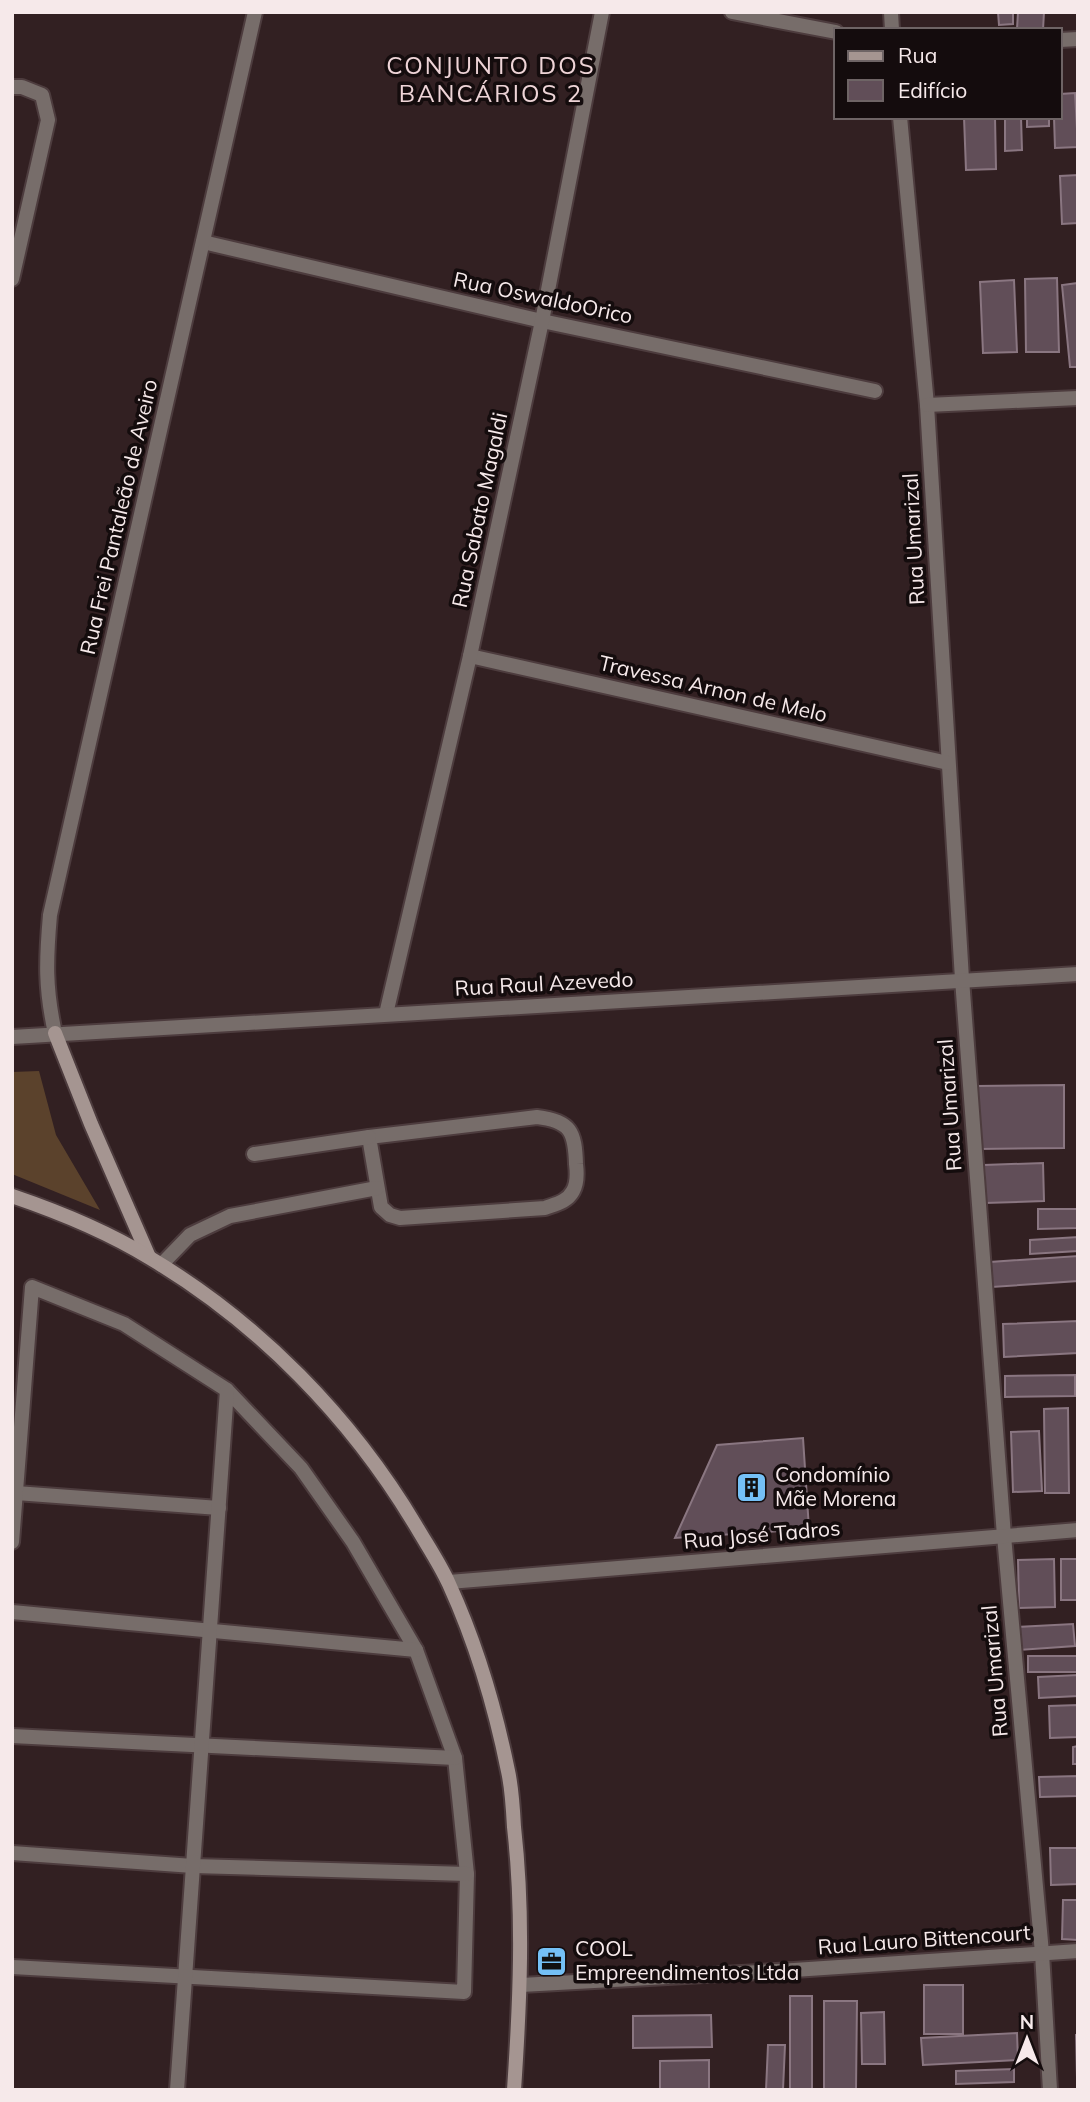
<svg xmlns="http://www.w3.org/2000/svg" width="1090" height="2102" font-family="Mulish,sans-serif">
<rect width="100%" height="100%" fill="#322022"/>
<polygon fill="#5b422c" points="39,1071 56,1135 100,1210 12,1174 12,1072"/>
<g fill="#614e58" stroke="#8a7681" stroke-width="2">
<polygon points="998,12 1013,12 1013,24 999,25"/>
<polygon points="1018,12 1044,12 1043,30 1017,29"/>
<polygon points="1075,93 1078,147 1055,148 1054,117 1060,117 1060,94"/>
<polygon points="964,117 995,117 996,169 966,170"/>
<polygon points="1005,117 1021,117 1022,150 1005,151"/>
<polygon points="1027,117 1049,117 1049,126 1027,127"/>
<polygon points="1078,175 1078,223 1062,224 1060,176"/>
<polygon points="1057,278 1059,352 1026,352 1025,279"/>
<polygon points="1014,280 1017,352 983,353 980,282"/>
<polygon points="1078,283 1078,367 1070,367 1062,285"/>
<polygon points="1064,1085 1064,1148 977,1149 977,1086"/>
<polygon points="1043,1163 1044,1201 985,1203 984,1165"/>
<polygon points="1038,1209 1078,1209 1078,1228 1038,1229"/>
<polygon points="1078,1237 1078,1251 1030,1254 1030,1240"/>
<polygon points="1078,1256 1078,1281 992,1287 990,1262"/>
<polygon points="1078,1321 1078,1353 1004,1357 1003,1324"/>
<polygon points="1075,1375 1075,1396 1005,1397 1005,1376"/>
<polygon points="1068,1408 1069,1493 1045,1493 1044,1409"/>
<polygon points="1039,1431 1042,1491 1013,1492 1011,1432"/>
<polygon points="803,1438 809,1529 675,1538 717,1445"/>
<polygon points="1054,1559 1055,1607 1019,1608 1018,1560"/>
<rect x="1061" y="1559" width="17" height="41"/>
<polygon points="1073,1624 1075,1646 1019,1650 1017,1627"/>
<rect x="1028" y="1656" width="50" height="16"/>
<polygon points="1078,1675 1078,1696 1039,1698 1038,1677"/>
<polygon points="1078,1705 1078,1737 1050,1738 1049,1706"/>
<polygon points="1078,1746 1078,1764 1073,1764 1073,1747"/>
<polygon points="1078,1776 1078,1796 1040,1797 1039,1777"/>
<polygon points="1050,1848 1078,1848 1078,1884 1051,1885"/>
<polygon points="1063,1900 1078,1900 1078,1940 1062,1939"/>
<rect x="924" y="1985" width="39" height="49"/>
<rect x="790" y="1996" width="22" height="94"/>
<polygon points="824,2001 857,2001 856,2090 824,2090"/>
<polygon points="884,2012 885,2064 862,2064 861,2013"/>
<polygon points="711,2015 712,2047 633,2048 633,2016"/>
<polygon points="1017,2033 1018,2060 923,2065 921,2038"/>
<polygon points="1076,2035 1078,2035 1078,2078 1077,2078"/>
<polygon points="768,2045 785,2045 783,2090 766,2090"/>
<polygon points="709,2060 709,2090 660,2090 660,2061"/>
<polygon points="1014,2069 1014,2082 956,2084 956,2071"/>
</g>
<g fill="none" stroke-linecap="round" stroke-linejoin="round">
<defs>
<g id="lane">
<path d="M537 1117C571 1121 575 1132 576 1164 577 1172 577 1184 573 1191 567 1202 556 1204 545 1208L400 1218 390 1215 381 1207 369 1137Z"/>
<polyline points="254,1154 369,1137"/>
<polyline points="161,1265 190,1235 230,1216 377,1188"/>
<polyline points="16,1493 219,1508"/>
<polyline points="12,1542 32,1287 124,1324 227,1390 301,1468 353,1542 416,1650 455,1758 467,1874 464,1992 12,1967"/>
<polyline points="12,1612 416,1650"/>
<polyline points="12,1736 455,1758"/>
<polyline points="12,1853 193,1866 467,1874"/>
<polyline points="177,2090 227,1390"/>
</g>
<g id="street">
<polyline points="732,12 836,32"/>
<polyline points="891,12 892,30"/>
<polyline points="1060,40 1078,39"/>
<polyline points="12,87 22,87 42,95 48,120 12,279"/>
<polyline points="900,117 927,405 962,979 1004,1536 1042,1953 1050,2090"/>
<polyline points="203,242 542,321 875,391"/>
<polyline points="927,405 1078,398"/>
<polyline points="470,656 948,763"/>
<polyline points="386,1014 470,656 542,321 602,12"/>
<path d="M55 1033C45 988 46 960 50 915L255 12"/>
<polyline points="12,1037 1078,974"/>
<polyline points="449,1582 1078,1530"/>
<polyline points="521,1985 794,1970 1078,1951"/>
</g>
<g id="secondary">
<polyline points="55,1033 91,1124 149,1257"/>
<path d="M12 1196C59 1212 108 1232 150 1258 259 1323 351 1417 416 1526 427 1545 440 1564 449 1584 476 1643 495 1707 508 1771 512 1789 513 1808 514 1827 524 1915 520 2002 514 2090"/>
</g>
</defs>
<use href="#lane" stroke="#4d3c3e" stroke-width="18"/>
<use href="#street" stroke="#4d3c3e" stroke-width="18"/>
<use href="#secondary" stroke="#4d3c3e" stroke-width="18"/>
<use href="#lane" stroke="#776d6a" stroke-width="14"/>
<use href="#street" stroke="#776d6a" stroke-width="14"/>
<use href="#secondary" stroke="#a59591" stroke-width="14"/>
</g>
<defs>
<symbol id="building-square" viewBox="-11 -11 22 22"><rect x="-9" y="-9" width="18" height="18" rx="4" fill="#74c0f6" stroke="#140c0d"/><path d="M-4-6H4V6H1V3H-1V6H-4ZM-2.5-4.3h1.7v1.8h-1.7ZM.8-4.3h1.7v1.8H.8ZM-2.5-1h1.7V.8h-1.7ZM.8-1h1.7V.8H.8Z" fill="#111"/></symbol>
<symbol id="office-square" viewBox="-11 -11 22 22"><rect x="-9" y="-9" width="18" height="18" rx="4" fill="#74c0f6" stroke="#140c0d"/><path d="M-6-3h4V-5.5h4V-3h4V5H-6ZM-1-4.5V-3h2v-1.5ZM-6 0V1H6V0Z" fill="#111"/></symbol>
</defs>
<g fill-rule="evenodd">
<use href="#building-square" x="734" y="1470" width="35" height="35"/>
<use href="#office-square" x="534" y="1944" width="35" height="35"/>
</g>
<g text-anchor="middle" stroke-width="7" stroke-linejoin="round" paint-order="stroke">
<g font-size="21" fill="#f6e9ea" stroke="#140c0d">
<text transform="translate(543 298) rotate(12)" y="7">Rua OswaldoOrico</text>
<text transform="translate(480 510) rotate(-78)" y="7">Rua Sabato Magaldi</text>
<text transform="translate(119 517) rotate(-77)" y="7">Rua Frei Pantaleão de Aveiro</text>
<text transform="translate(914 539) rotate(-93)" y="7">Rua Umarizal</text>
<text transform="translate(713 689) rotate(13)" y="7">Travessa Arnon de Melo</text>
<text transform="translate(544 984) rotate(-3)" y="7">Rua Raul Azevedo</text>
<text transform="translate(950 1105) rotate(-94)" y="7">Rua Umarizal</text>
<text transform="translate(762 1535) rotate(-5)" y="7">Rua José Tadros</text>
<text transform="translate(995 1671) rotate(-95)" y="7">Rua Umarizal</text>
<text transform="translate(924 1940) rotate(-4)" y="7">Rua Lauro Bittencourt</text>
</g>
<g font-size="21" fill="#f6e9ea" stroke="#140c0d" text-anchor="start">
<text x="775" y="1482">Condomínio<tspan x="775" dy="24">Mãe Morena</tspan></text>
<text x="575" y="1956">COOL<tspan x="575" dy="24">Empreendimentos Ltda</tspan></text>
</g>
<g font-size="24" letter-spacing="2" fill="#eed4d7" stroke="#140c0d">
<text x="491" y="74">CONJUNTO DOS<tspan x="491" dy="28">BANCÁRIOS 2</tspan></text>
</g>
</g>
<rect width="1090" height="2102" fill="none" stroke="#f6e9ea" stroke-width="28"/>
<rect x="834" y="28" width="228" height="91" fill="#140c0d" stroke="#6e6465" stroke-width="2"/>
<rect x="848" y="51" width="35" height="10" fill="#a59591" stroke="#6e6465" stroke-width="2"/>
<text x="898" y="63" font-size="21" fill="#f6e9ea">Rua</text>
<rect x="848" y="80" width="35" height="21" fill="#614e58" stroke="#6e6465" stroke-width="2"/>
<text x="898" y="98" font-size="21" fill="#f6e9ea">Edifício</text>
<g transform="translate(1027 2039)" stroke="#140c0d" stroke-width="5" paint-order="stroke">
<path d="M0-5L12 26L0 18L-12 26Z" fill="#f6e9ea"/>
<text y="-10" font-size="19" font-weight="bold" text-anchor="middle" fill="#f6e9ea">N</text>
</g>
</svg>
